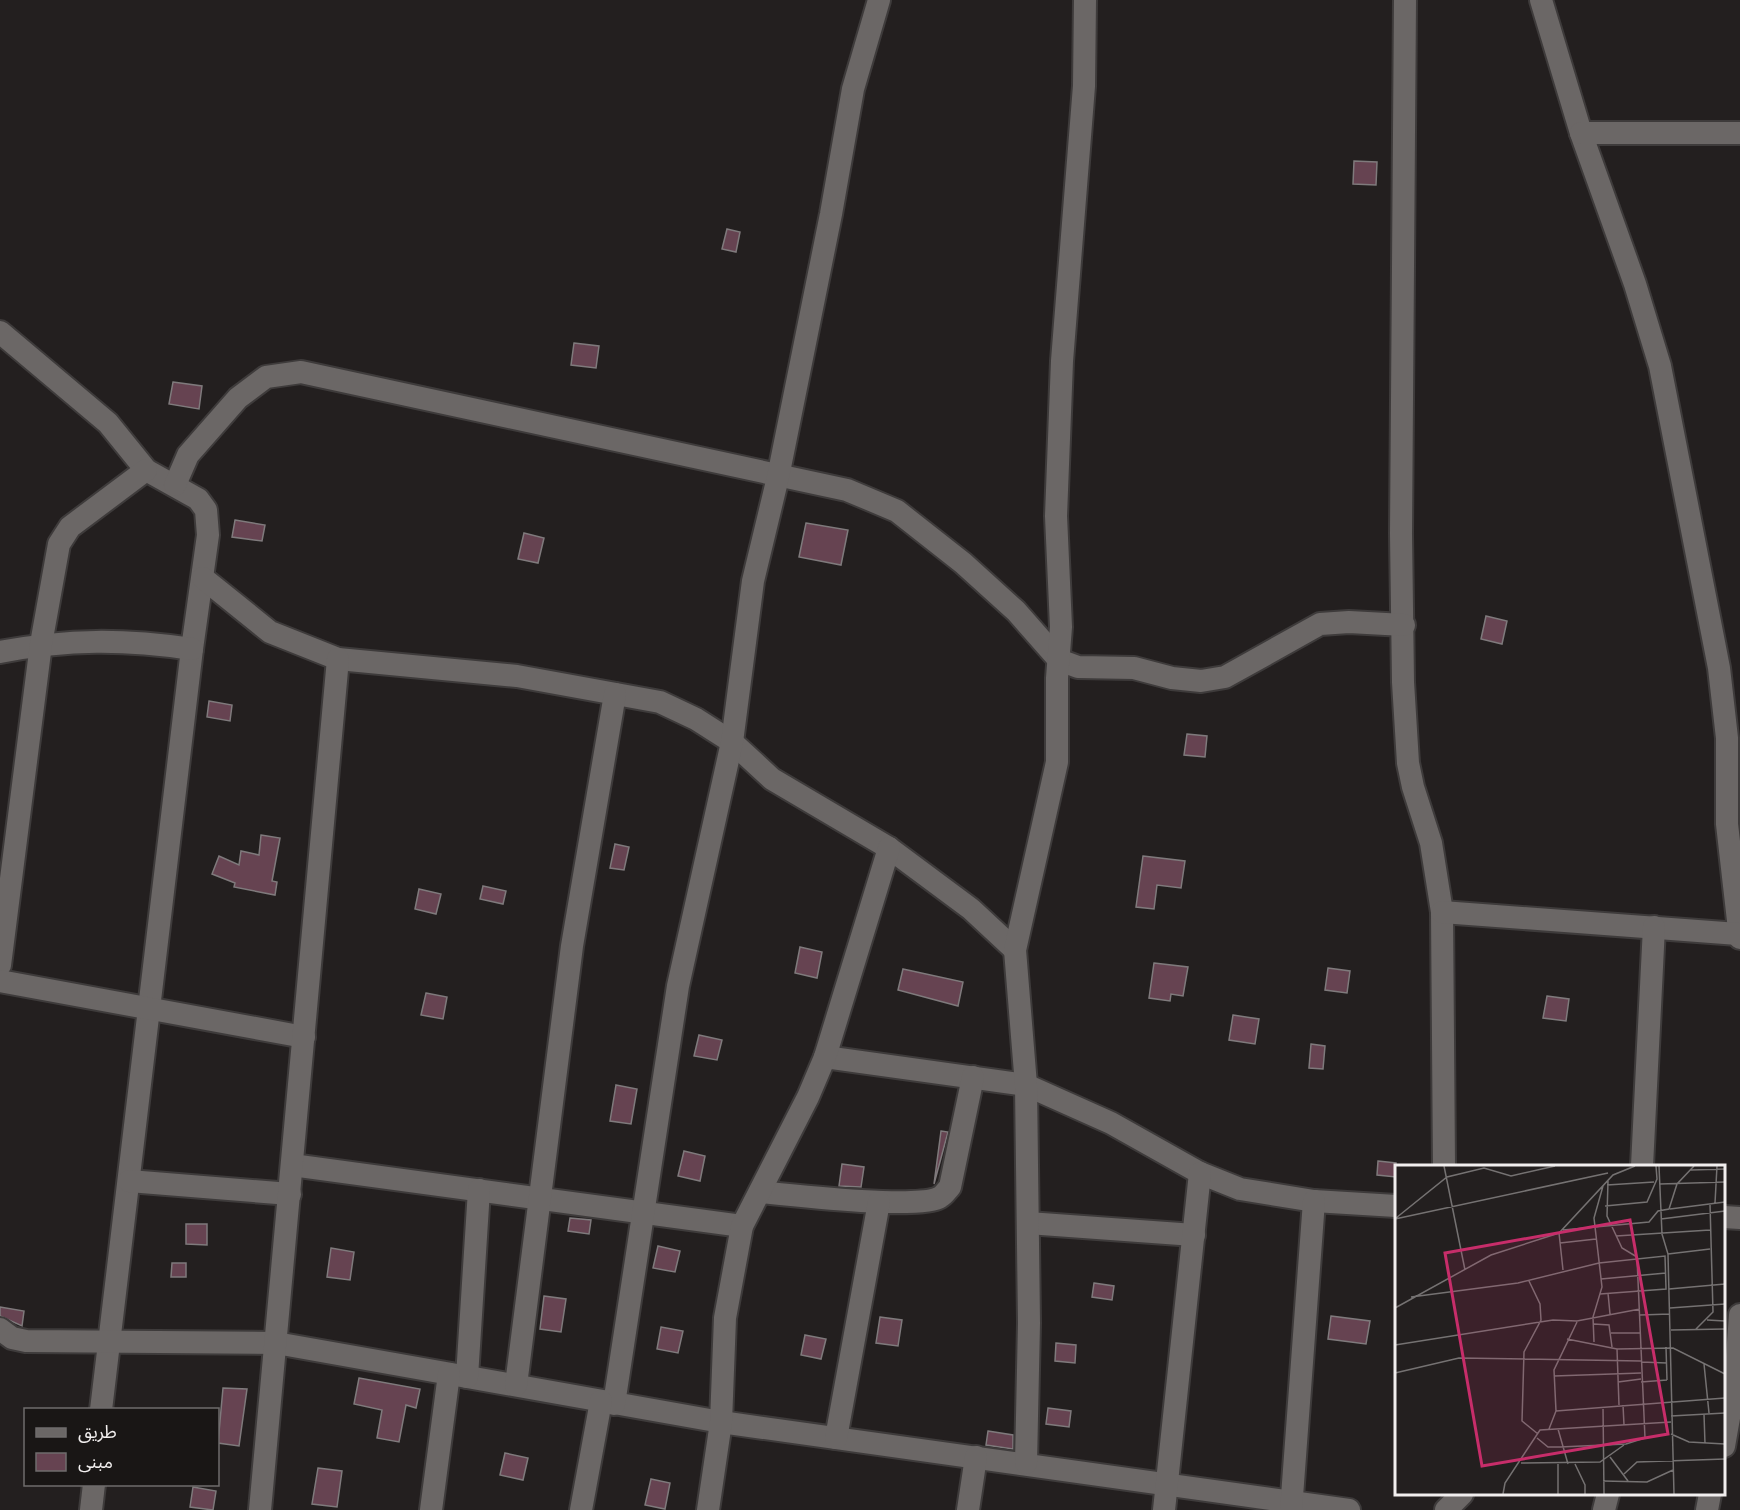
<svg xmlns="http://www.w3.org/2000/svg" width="1740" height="1510" font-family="'Sofia Sans Condensed','Noto Sans Arabic',sans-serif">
<rect width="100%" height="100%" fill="#231f1f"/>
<g fill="#664351" stroke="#7f7a7c" stroke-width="1.5">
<polygon points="1354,161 1377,162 1376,185 1353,184"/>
<polygon points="727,229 740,232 736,252 722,249"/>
<polygon points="574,343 599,346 596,368 571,365"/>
<polygon points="173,382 202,386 199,409 169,404"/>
<polygon points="235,520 265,525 262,541 232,537"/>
<polygon points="806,523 848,530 841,565 799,557"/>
<polygon points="524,533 544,538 538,563 518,559"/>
<polygon points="1486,616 1507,621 1502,644 1481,639"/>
<polygon points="209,701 232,705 230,721 207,717"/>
<polygon points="1187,734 1207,736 1205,757 1184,755"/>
<polygon points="261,835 280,838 272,881 277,882 275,895 234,887 235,883 212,874 219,856 239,865 241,851 259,855"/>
<polygon points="615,844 629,847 624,870 610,868"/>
<polygon points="1143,856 1185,861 1181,888 1157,885 1154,909 1136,907"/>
<polygon points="483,886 506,891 503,904 480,899"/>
<polygon points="419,889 441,894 436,914 415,909"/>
<polygon points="800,947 822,952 817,978 795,973"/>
<polygon points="1154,963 1188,967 1183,996 1171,994 1170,1001 1149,998"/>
<polygon points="1328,968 1350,971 1347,993 1325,990"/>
<polygon points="903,969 963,982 958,1006 898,990"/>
<polygon points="426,993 447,997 443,1019 421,1015"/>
<polygon points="1547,996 1569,999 1566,1021 1543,1018"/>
<polygon points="1233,1015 1259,1019 1255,1044 1229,1040"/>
<polygon points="699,1035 722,1040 717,1060 694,1056"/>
<polygon points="1311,1044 1325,1046 1323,1069 1309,1068"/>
<polygon points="616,1085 637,1089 631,1124 610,1121"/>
<polygon points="941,1131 948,1132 934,1184"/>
<polygon points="684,1151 705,1156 700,1181 678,1176"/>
<polygon points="1378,1161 1396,1163 1396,1177 1377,1175"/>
<polygon points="842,1164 864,1167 861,1187 839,1186"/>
<polygon points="570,1218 591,1220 589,1234 568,1231"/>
<polygon points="186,1224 207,1224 207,1245 186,1244"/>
<polygon points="658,1246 680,1251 675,1272 653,1268"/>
<polygon points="331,1248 354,1252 350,1280 327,1277"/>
<polygon points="172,1263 186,1263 186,1277 171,1277"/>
<polygon points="1094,1283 1114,1286 1112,1300 1092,1297"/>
<polygon points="544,1296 566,1299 561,1332 540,1329"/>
<polygon points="0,1307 24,1311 22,1326 0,1316"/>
<polygon points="1331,1316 1370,1321 1366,1344 1328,1339"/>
<polygon points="880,1317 902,1320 898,1346 876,1343"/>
<polygon points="661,1327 683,1331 678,1353 657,1349"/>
<polygon points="805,1335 826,1339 821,1359 801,1355"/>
<polygon points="1056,1343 1076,1345 1075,1363 1055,1361"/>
<polygon points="359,1378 420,1389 416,1408 406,1405 399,1442 377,1438 382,1410 354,1404"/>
<polygon points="223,1388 247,1389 239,1446 218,1443"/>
<polygon points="1048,1408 1071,1411 1069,1427 1046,1424"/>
<polygon points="988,1431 1013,1435 1013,1449 986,1445"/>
<polygon points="505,1453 528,1458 523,1480 500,1475"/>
<polygon points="318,1468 342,1471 337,1507 312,1504"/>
<polygon points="651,1479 670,1483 665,1509 645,1505"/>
<polygon points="193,1487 216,1491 213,1510 190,1507"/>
</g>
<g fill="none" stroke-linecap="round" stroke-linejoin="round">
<defs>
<g id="minor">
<polyline points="1405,0 1401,534 1403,682 1408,763 1413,787 1431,843 1442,912 1444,1166"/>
<polyline points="1541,0 1581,133 1635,284 1660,366 1719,668 1727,738 1727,824 1740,938"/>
<polyline points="1581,133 1740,133"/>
<polyline points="0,332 108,423 146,470 198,499 206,510 208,535 192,649 101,1410"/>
<polyline points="175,485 188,455 238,398 266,377 301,372 847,490 897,511 963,563 1016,611 1059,660 1078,667 1134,668 1172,678 1201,681 1225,677 1320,624 1349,622 1404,625"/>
<polyline points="203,578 270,632 338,659 517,676 660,702 696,719 732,742 772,779 889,848 971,909 1015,950"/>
<path d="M0 652C69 639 123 639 192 649"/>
<polyline points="1442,912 1738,934"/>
<polyline points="0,965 41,644 59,544 70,527 146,470"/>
<polyline points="0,981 304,1037"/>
<polyline points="825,1057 1026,1085 1111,1123 1200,1173 1240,1189 1314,1201 1396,1206"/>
<polyline points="292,1165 742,1226"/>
<polyline points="1642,1166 1654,927"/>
<polyline points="129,1181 290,1194"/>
<path d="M760 1192C789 1195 922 1210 940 1197 944 1195 947 1190 950 1187L973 1077"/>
<polyline points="1724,1217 1740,1218"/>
<polyline points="1028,1223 1194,1235"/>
<polyline points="0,1329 12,1338 26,1341 276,1343 721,1422 1349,1510"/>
<polyline points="467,1377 479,1190"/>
<polyline points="516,1385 572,946 615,694"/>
<polyline points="614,1404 678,986 732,742 753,581 778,477 831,214 853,89 879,0"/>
<polyline points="836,1438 879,1202"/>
<polyline points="1724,1446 1735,1384 1740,1315"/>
<polyline points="1026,1463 1029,1323 1026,1085 1015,950 1057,762 1057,678 1061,627 1056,516 1062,361 1084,86 1085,0"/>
<polyline points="91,1510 94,1484"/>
<polyline points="260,1510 338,659"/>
<polyline points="431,1510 449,1374"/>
<polyline points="581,1510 601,1401"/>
<polyline points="708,1510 721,1422 725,1318 742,1226 808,1097 825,1057 889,848"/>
<polyline points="968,1510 976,1457"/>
<polyline points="1164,1510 1200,1173"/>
<polyline points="1291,1510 1314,1201"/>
<polyline points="1446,1510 1462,1494"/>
<polyline points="1604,1510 1608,1494"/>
<polyline points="1707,1510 1710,1494"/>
</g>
</defs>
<use href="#minor" stroke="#3e3b3b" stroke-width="26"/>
<use href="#minor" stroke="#6b6766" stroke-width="22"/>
</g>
<g transform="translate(1395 1165)">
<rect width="330" height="330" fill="#231f1f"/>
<path fill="none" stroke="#757272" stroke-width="1.5" d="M49 1 70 105M264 1 267 69 273 89 279 329M296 5 330 4M213 16 212 51 227 83 242 92M265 19 330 17M212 20 259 17M320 38 322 1M210 41 252 37 262 14 261 1M275 44 330 37M1 53 52 12 89 3 116 11 160 1M0 54 213 8M266 54 330 46M168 65 254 57 263 46 274 44 282 19 299 1M164 68 168 105M221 71 315 65M165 78 201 74M273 89 315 84M206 114 271 108M134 116 145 139 146 155 129 187 127 256 143 269M274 124 330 119M213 128 215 149M16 132 123 118 204 98 270 91 271 124 205 129M0 143 96 90 164 68 218 10 240 1M275 143 330 139M245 150 275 149M312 155 330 156M199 159 214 160 217 182M301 164 318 147 315 39M276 165 330 164M216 168H246M172 174 222 184 278 183 330 209M199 177 198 152 207 122 199 53 208 21M0 180 158 155 182 156 245 144M271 182 272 215M222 184 224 240M246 197 272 198M309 199 314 248M0 208 64 193 246 196M159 211 246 208M223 217 246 214M246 217 272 215M228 240 229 260M208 242 209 329M161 246 330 233M309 249 310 279M276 251 330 248M154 264 161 246 159 205 182 157M163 264 173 299M276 269 294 277 330 279M142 273 153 282H165L231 279 250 273 242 93M215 292 233 316M126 298 205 297 229 280M163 299V329M180 299 190 320V329M229 309 242 297 330 294M208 316 252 317 278 305M108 329 110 318 145 265 276 257"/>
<path fill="#c72d6a" fill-opacity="0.15" stroke="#c72d6a" stroke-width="3" d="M235 55 273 269 87 301 50 88Z"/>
<rect width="330" height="330" fill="none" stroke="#f1eeee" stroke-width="3"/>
</g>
<rect x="24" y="1408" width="195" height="78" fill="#191615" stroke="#6f6c6c" stroke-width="1.5"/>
<rect x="36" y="1428" width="30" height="9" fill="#6b6766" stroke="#6f6c6c" stroke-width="1.5"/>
<text x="78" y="1438" font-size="18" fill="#f1eeee">طريق</text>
<rect x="36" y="1453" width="30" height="18" fill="#664351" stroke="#6f6c6c" stroke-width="1.5"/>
<text x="78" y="1468" font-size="18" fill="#f1eeee">مبنى</text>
</svg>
